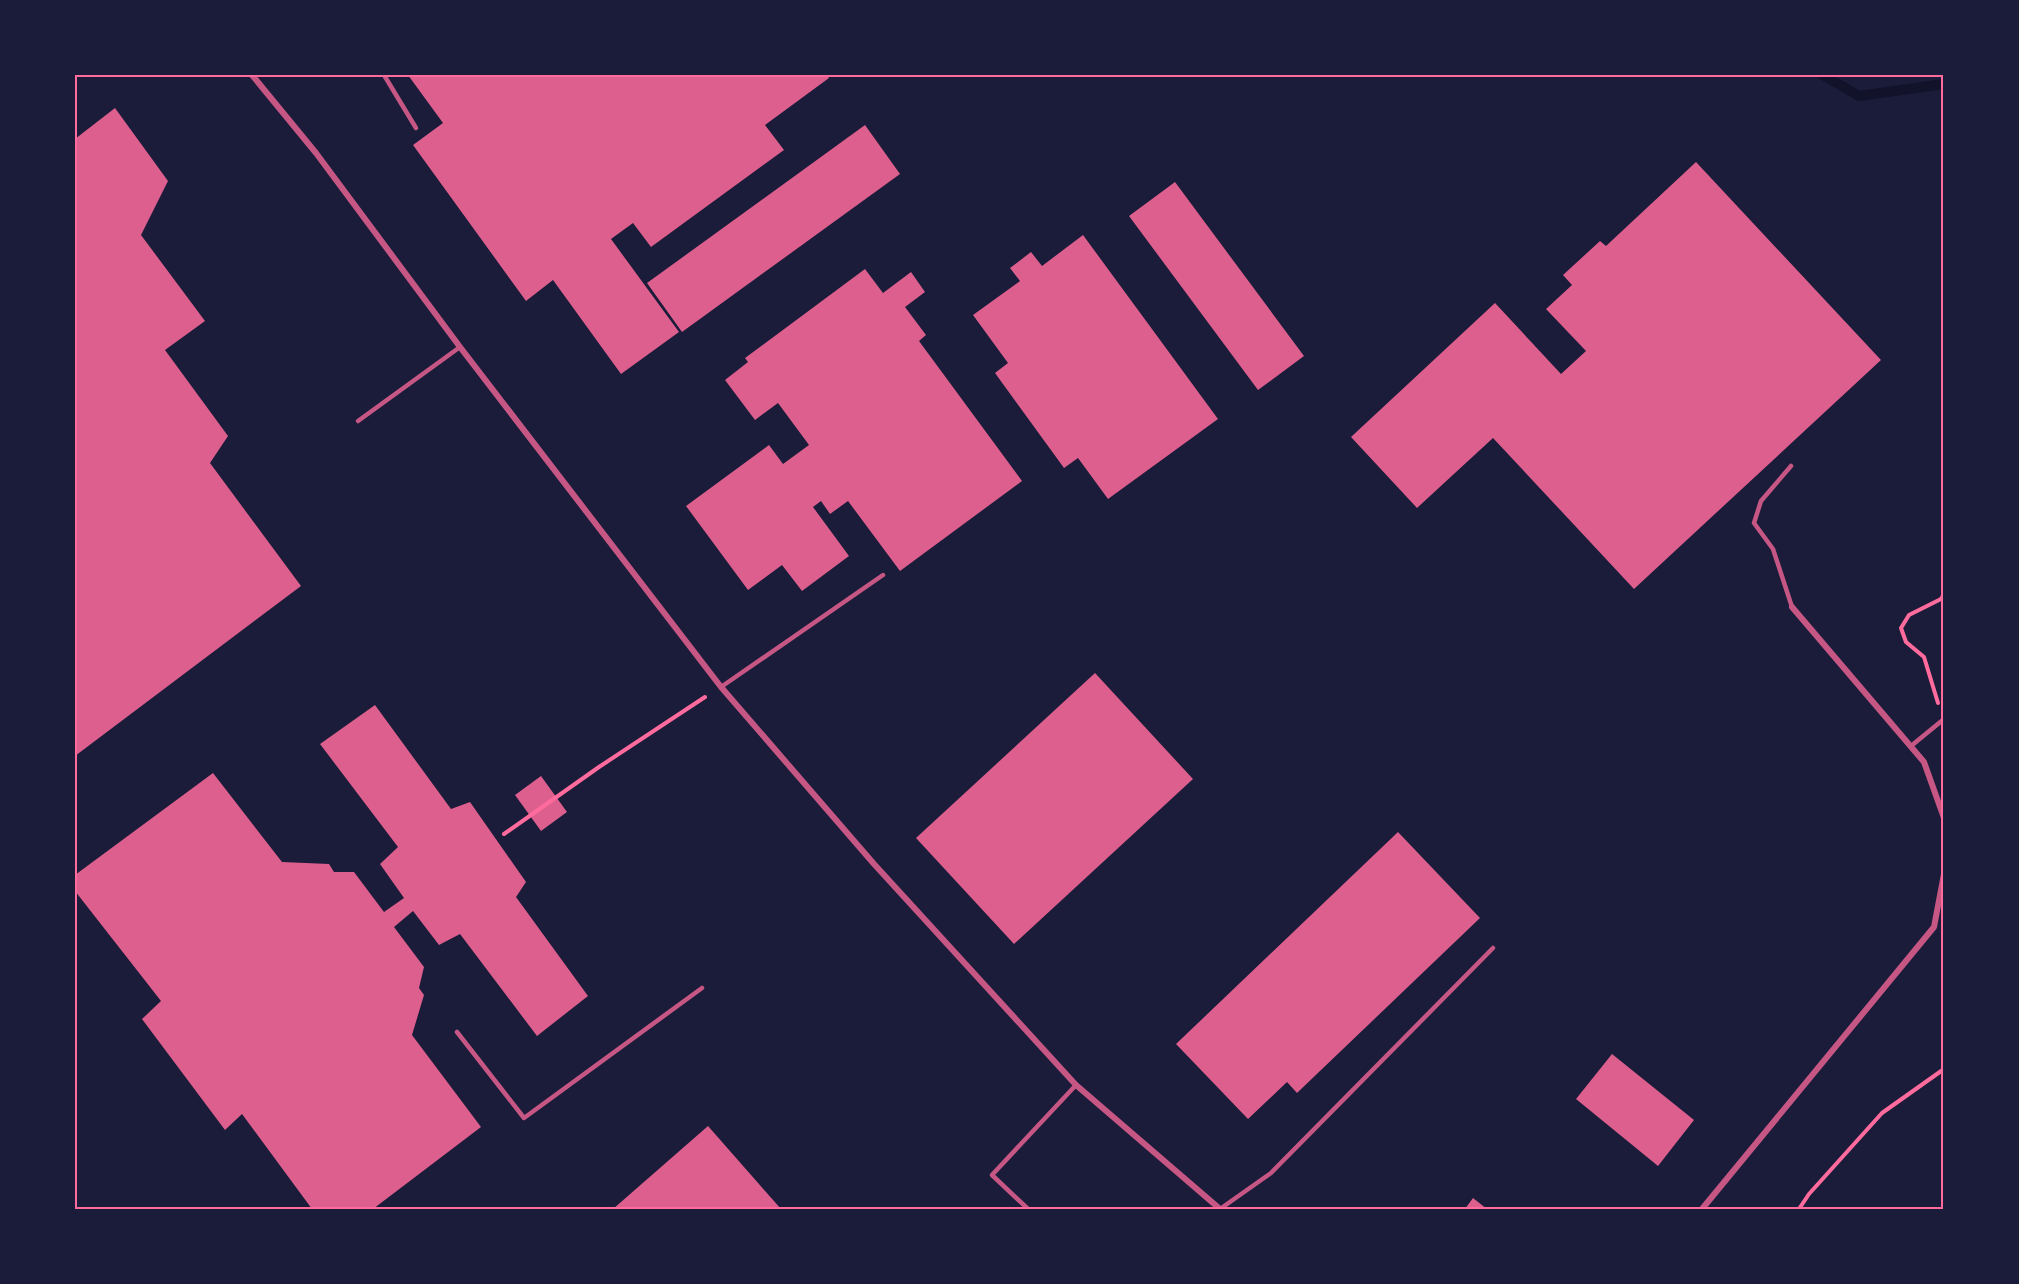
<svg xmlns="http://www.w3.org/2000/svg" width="2019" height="1284" font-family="Jost,sans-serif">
<rect width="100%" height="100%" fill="#1b1b3a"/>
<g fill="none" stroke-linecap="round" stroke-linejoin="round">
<polyline stroke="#12122b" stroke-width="10" points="1823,75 1859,96 1944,84"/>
</g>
<g fill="#dd5f8e">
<polygon points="408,75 827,75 829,78 765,125 784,150 651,247 633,223 611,239 679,332 621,374 553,280 526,301 413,145 443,123"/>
<polygon points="115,108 168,181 141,235 205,321 165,350 228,436 210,463 301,586 75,756 75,139"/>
<polygon points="865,125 900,174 682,332 647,283"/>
<polygon points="1696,162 1881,360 1634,589 1493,438 1417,508 1351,437 1495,303 1561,374 1586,351 1546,309 1572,285 1563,275 1600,241 1606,246"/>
<polygon points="1175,182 1304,356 1258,390 1129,216"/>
<polygon points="1083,235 1218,419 1108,499 1078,458 1064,468 995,373 1008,363 973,315 1020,281 1010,268 1031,252 1042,266"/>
<polygon points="865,269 883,293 911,272 925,292 905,307 926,335 919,341 1022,481 900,571 848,501 830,514 821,501 813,507 849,556 802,591 782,565 748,590 686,506 769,445 783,464 809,445 778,403 755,420 725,380 748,362 745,358"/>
<polygon points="1095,673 1193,779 1014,944 916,838"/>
<polygon points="375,705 451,809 470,802 526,882 516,897 588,996 537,1036 460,934 439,945 413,911 394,927 424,967 419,988 424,995 412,1035 481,1127 373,1209 312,1209 242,1114 225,1130 142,1019 161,1001 75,891 75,875 213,773 282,862 329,864 334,872 354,872 384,912 404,898 380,864 398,847 320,744"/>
<polygon points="541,776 567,812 541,831 515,795"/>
<polygon points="1398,832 1480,918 1297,1093 1287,1082 1248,1119 1176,1044"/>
<polygon points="1612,1054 1694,1120 1658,1166 1576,1099"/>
<polygon points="708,1126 781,1209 613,1209"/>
<polygon points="1473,1198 1487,1209 1465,1209"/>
</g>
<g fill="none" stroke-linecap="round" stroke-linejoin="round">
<g stroke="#ff6b9d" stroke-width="4">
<polyline points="1938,703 1924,657 1906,642 1901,628 1909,615 1941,599 1944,594"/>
<polyline points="504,834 599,767 705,697"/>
<polyline points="1799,1209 1809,1194 1882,1113 1944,1069"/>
</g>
<g stroke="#c65784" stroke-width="4.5">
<polyline points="384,75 416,128"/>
<polyline points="358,421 460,347"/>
<polyline points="1791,466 1761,501 1754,523 1773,549 1792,607"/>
<polyline points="721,687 883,575"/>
<polyline points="1911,746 1944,719"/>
<polyline points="457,1032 524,1118 702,988"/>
<polyline points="1028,1209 992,1175 1076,1085"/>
<polyline points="1220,1209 1271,1173 1493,948"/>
</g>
<g stroke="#c65784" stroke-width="6">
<polyline points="252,75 316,153 460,347 721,687 874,864 1076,1085 1220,1209"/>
<polyline points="1792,607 1924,762 1944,818"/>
<polyline points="1702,1209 1934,927 1944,874"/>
</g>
</g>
<rect width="2019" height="1284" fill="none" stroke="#1b1b3a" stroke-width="153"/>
<rect x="76" y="76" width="1866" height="1132" fill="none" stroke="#ff6b9d" stroke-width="2"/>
</svg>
